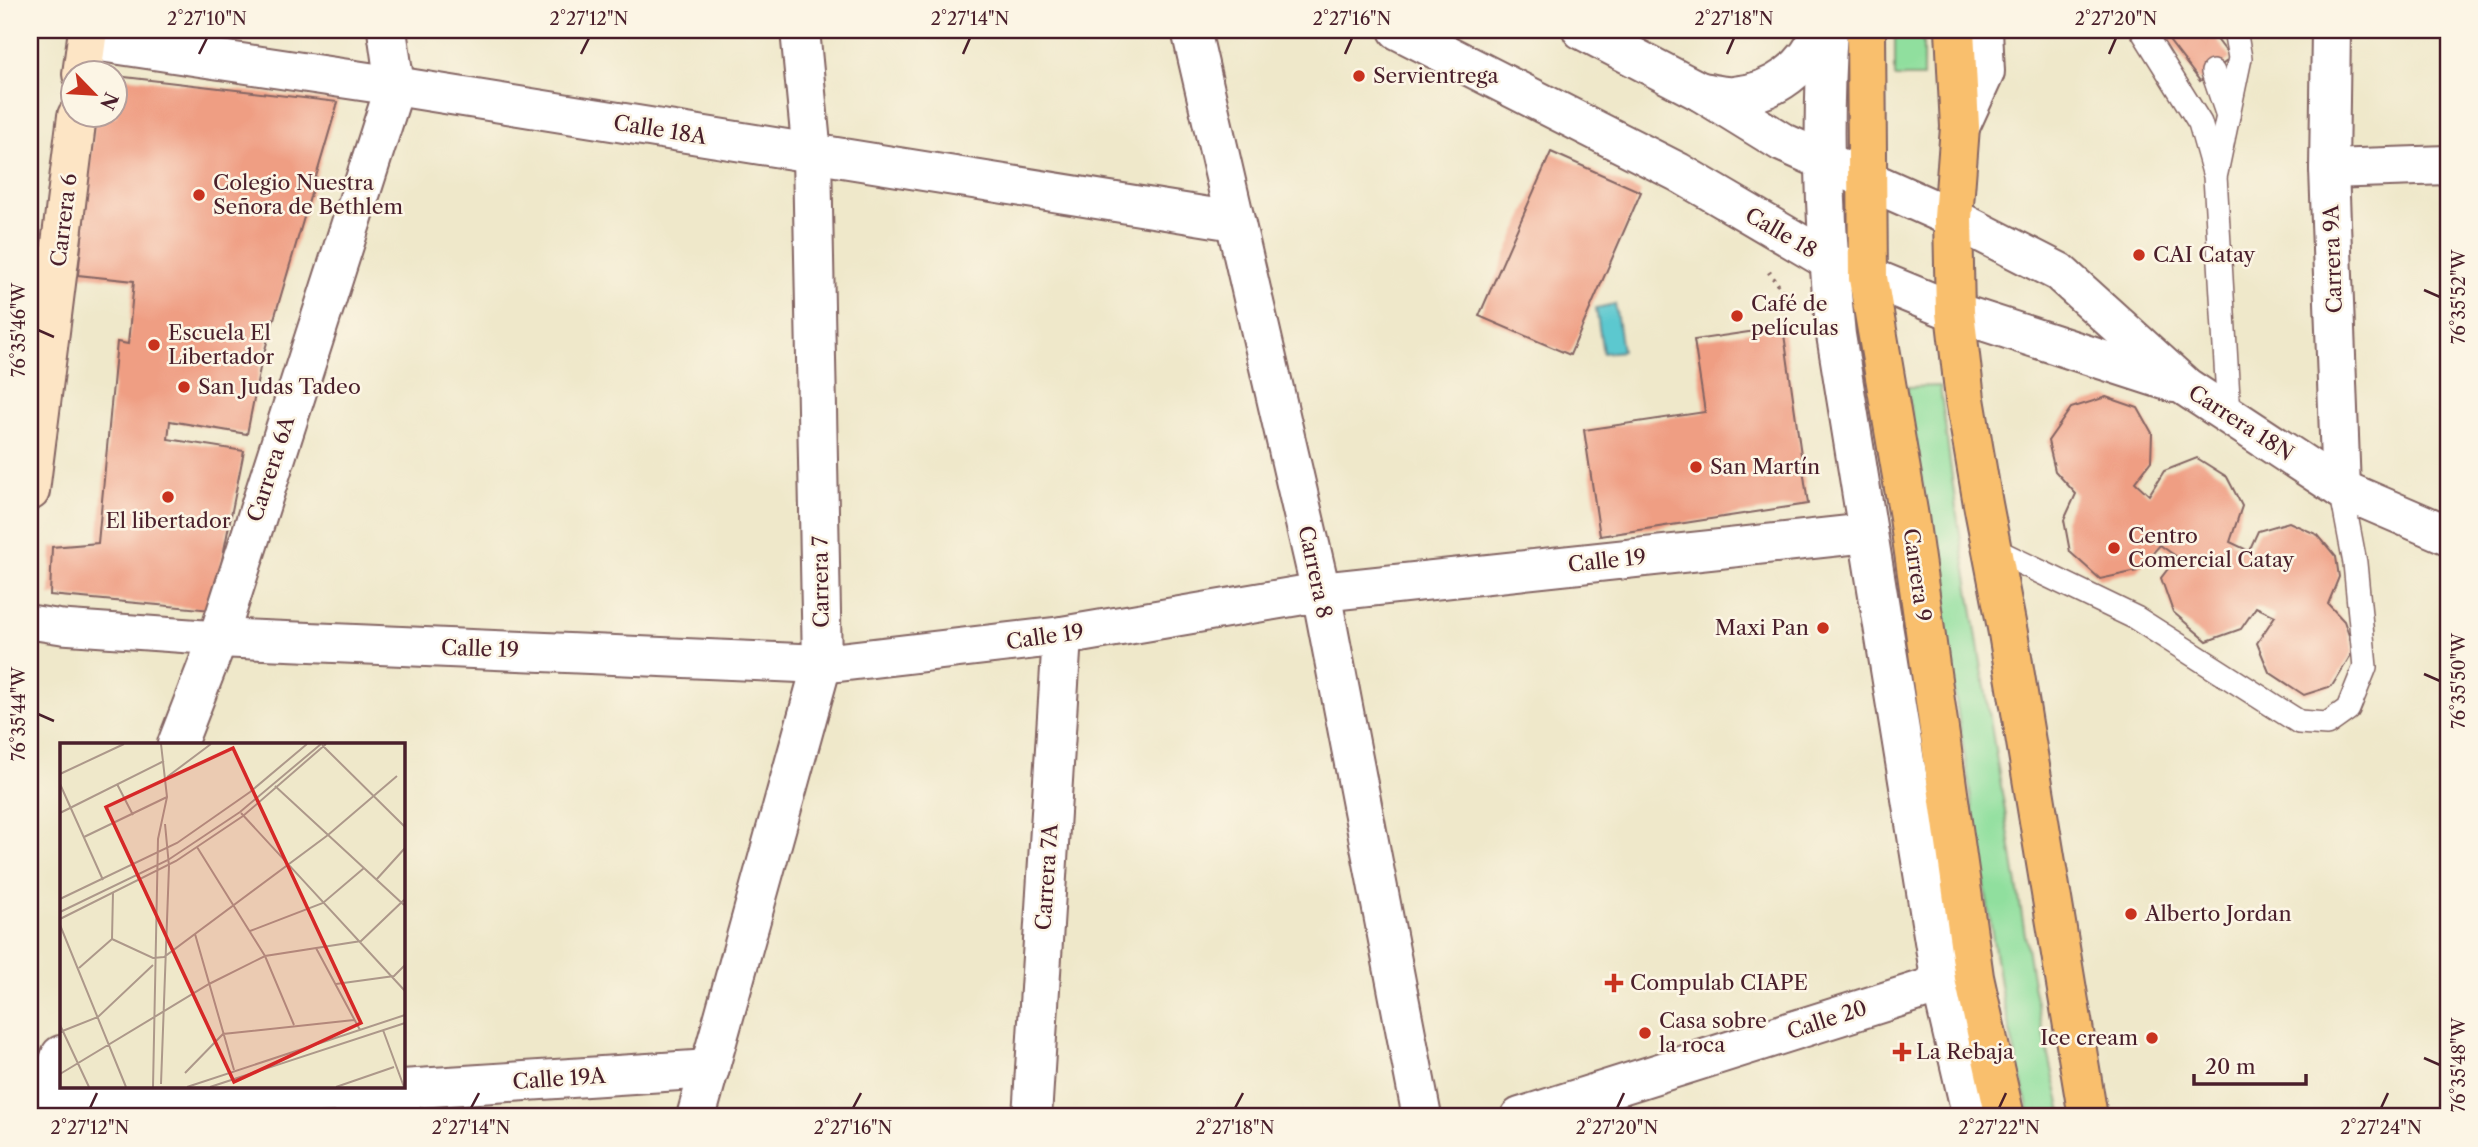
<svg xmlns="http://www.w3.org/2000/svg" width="2478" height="1147" font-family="'Libre Caslon Text',serif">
<rect width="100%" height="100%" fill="#fcf5e5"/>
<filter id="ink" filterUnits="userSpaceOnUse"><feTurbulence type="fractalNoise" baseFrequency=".0143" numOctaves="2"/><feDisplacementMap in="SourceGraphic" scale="14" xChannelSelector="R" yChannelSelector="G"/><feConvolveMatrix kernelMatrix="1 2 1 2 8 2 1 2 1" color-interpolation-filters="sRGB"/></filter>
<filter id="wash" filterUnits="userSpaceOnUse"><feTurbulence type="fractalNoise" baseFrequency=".00686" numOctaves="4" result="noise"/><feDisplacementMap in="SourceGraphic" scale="28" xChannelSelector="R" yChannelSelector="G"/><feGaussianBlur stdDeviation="1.57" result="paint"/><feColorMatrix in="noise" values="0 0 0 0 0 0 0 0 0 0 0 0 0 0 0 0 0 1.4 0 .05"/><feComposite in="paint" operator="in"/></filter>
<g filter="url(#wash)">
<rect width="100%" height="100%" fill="#efe8ca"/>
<g fill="#90df9e" stroke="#6d7f64" stroke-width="2">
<rect x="1895" y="30" width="28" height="47"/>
<polygon points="1940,386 1956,509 2034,990 2063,1117 2030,1117 2002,997 1907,387"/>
</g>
<polygon fill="#5bc8cf" stroke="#52747d" stroke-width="2" points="1615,304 1622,351 1603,353 1596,308"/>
<g id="blocks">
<g fill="#ef9e83">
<polygon points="2161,30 2210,30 2231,58 2200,81"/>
<polygon points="116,76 338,102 261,363 247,434 170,421 168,439 244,451 212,610 50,595 52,547 98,543 117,342 128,344 134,281 78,275 95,116 116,116"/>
<polygon points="1551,152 1641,192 1570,355 1479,316"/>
<polygon points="1783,327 1808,504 1600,536 1584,430 1705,412 1694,340"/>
<polygon points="2106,397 2138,408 2152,433 2151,461 2135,482 2149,495 2164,471 2197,458 2227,477 2242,506 2230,542 2249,551 2258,531 2289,522 2318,535 2336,557 2339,577 2328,604 2344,621 2354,650 2332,686 2304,695 2269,672 2257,643 2275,616 2256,607 2241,629 2207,641 2173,612 2161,578 2177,557 2160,545 2137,571 2100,579 2070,552 2064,520 2076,494 2055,471 2048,441 2071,408"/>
</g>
</g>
</g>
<g filter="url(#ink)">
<use href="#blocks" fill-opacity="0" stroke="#846563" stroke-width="2"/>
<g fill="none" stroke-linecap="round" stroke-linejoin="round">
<defs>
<g id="service">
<polyline points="2142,30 2200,123 2215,176 2229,415"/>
<polyline points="2213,72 2228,116"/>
<polyline points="2216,173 2240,58 2235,30"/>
<polyline points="1993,549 2136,618 2299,722 2327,724 2348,709 2365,667 2355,563 2341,489"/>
</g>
<polyline id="pedestrian" points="30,622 62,627 218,638"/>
<g id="minor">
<polyline points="1191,30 1321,592 1422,1117"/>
<polyline points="2331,30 2329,169 2341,489"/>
<polyline points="87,40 395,86 1234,221"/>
<polyline points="1960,127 1985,72 1983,30"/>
<polyline points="2329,169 2448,165"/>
<polyline points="218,638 822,664 1062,636 1321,592 1868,533"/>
<polyline points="177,744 218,638 395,86 387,30"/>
<polyline points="30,1104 371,1091 710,1069"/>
<polyline points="43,1104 61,1055"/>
<polyline points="696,1117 822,664 812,155 800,30"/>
<polyline points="1032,1117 1062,636"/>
<polyline points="1520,1117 1941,984 1972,977"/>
</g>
<g id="tertiary">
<polyline points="1398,30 1678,172 1828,260 1955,312 2174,383"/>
<polyline points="1582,30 1701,92 1782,142 1953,218 2059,272 2186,387 2341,489 2448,535"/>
<path d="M1828 30C1821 133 1825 233 1836 335L1941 984 1972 1117"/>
<path d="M1701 92C1711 93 1723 97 1734 96 1774 93 1808 67 1822 30"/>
</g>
<g id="secondary">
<polyline points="82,74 88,30"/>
<polyline points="30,491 77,116"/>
</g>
<g id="primary">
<polyline points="1866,30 1868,278 1909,517 1974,977 2005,1117"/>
<polyline points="1955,30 1960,127 1953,218 1955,312 1965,399 1983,504 2008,633 2088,1117"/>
</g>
</defs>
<use href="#service" stroke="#846563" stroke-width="26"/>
<use href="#pedestrian" stroke="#846563" stroke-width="37"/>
<use href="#minor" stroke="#846563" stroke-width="42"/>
<use href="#tertiary" stroke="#846563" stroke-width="42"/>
<use href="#secondary" stroke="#846563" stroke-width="42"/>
<use href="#primary" stroke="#846563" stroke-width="42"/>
<polyline stroke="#846563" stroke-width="4.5" stroke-dasharray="2 5" stroke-linecap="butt" points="1769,272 1794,308"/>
<use href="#service" stroke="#fff" stroke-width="23"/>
<use href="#pedestrian" stroke="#fff" stroke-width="33"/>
<use href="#minor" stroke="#fff" stroke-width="38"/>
<use href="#tertiary" stroke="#fff" stroke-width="38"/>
<use href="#secondary" stroke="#fde5c5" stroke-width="38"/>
<use href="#primary" stroke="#f9bf6d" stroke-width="38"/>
</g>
</g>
<path fill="none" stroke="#4a1f2b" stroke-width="2.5" d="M199 54 207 38M581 54 589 38M963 54 970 38M1345 54 1352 38M1727 54 1734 38M2109 54 2116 38M2424 290 2440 297M38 330 54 337M2424 674 2440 681M38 714 54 721M2424 1058 2440 1065M90 1108 97 1093M471 1108 479 1093M853 1108 861 1093M1235 1108 1243 1093M1617 1108 1624 1093M1999 1108 2006 1093M2381 1108 2388 1093"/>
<g fill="#c8321e" stroke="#fcf5e5" stroke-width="2.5">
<circle cx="1359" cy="76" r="7"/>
<circle cx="199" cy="195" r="7"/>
<circle cx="2139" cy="255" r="7"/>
<circle cx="1737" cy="316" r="7"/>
<circle cx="154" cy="345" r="7"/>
<circle cx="184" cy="387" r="7"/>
<circle cx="1696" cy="467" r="7"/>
<circle cx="168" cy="497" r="7"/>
<circle cx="2114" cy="548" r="7"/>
<circle cx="1823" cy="628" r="7"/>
<circle cx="2131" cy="914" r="7"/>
<path d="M1610.5 972.5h7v7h7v7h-7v7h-7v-7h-7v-7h7z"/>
<circle cx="1645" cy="1033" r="7"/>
<circle cx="2152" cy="1038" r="7"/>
<path d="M1898.5 1041.5h7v7h7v7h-7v7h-7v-7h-7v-7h7z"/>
</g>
<g text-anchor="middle" stroke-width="5" stroke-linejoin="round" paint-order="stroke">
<g font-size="21" fill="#4a1f2b" stroke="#fcf5e5" text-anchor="start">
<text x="1373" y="83">Servientrega</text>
<text x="213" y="190">Colegio Nuestra<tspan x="213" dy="24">Señora de Bethlem</tspan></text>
<text x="2153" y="262">CAI Catay</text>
<text x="1751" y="311">Café de<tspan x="1751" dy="24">películas</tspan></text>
<text x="168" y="340">Escuela El<tspan x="168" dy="24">Libertador</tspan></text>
<text x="198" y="394">San Judas Tadeo</text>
<text x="1710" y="474">San Martín</text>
<text x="168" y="528" text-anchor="middle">El libertador</text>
<text x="2128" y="543">Centro<tspan x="2128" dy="24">Comercial Catay</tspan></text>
<text x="1809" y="635" text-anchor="end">Maxi Pan</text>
<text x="2145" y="921">Alberto Jordan</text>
<text x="1630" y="990">Compulab CIAPE</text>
<text x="1659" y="1028">Casa sobre<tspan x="1659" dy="24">la roca</tspan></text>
<text x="2138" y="1045" text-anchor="end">Ice cream</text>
<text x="1916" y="1059">La Rebaja</text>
</g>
<g font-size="21" fill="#4a1f2b" stroke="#fcf5e5">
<text transform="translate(660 130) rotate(9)" y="7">Calle 18A</text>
<text transform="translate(64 220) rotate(-83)" y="7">Carrera 6</text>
<text transform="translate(1781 233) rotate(30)" y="7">Calle 18</text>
<text transform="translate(2333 259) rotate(-92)" y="7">Carrera 9A</text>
<text transform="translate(2241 423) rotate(33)" y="7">Carrera 18N</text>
<text transform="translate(271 469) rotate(-72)" y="7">Carrera 6A</text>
<text transform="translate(1607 561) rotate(-6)" y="7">Calle 19</text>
<text transform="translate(1315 572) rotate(78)" y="7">Carrera 8</text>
<text transform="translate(1917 575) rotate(82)" y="7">Carrera 9</text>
<text transform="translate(821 582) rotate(-91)" y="7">Carrera 7</text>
<text transform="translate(1045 637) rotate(-8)" y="7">Calle 19</text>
<text transform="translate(480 649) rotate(2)" y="7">Calle 19</text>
<text transform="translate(1047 877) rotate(-86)" y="7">Carrera 7A</text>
<text transform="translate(1827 1020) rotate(-18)" y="7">Calle 20</text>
<text transform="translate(559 1079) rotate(-4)" y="7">Calle 19A</text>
</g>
</g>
<g transform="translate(60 743)">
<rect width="345" height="345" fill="#efe8ca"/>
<path fill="none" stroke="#ad988a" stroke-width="2" d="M262 2 345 84M0 31 64 1M107 34 151 1M0 41 43 137M57 41 73 72M215 43 344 162M0 70 104 18M181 70 345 248M24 94 107 54M137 104 205 213 234 282M316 137 345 105M0 156 117 100 190 49 247 1M0 169 108 117 180 69 261 1M0 176 116 118 183 73 266 1M0 182 66 344M190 188 263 160 304 125M135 191 174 327M52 196 93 215 104 214 268 92 337 33M52 196 53 149M256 205 300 287M19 225 52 196M276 241 334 233 345 222M0 282 29 344M323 287 344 344M0 289 38 274 93 222M125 330 163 291 294 277M0 331 149 241 205 213 301 198 345 156M101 341 109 123 105 81M93 344 98 96 107 54 101 1M127 344 345 272M150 344 345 280M276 344 334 324"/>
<path fill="#d62828" fill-opacity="0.15" stroke="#d62828" stroke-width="3.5" d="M173 5 301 280 174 339 46 64Z"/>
<rect width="345" height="345" fill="none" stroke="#4a1f2b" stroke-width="3.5"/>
</g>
<rect width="2478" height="1147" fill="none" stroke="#fcf5e5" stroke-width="77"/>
<g transform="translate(94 94) rotate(115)"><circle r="33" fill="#fcf5e5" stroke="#b59f9b" stroke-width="2"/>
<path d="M0-5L12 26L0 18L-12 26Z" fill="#c8321e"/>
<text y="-10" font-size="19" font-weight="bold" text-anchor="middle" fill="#4a1f2b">N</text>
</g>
<path d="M2194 1074v10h112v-10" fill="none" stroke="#4a1f2b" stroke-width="3.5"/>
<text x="2205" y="1074" font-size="21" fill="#4a1f2b" stroke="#fcf5e5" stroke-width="5" paint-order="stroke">20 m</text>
<rect x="38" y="38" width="2402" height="1070" fill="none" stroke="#4a1f2b" stroke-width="2.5"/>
<g font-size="18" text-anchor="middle" fill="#4a1f2b">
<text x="207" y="25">2°27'10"N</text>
<text x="589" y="25">2°27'12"N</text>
<text x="970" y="25">2°27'14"N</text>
<text x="1352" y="25">2°27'16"N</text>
<text x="1734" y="25">2°27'18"N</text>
<text x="2116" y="25">2°27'20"N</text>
<text transform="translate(2459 297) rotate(-90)" y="6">76°35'52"W</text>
<text transform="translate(19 330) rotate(-90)" y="6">76°35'46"W</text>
<text transform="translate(2459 681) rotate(-90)" y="6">76°35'50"W</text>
<text transform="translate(19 714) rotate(-90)" y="6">76°35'44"W</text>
<text transform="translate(2459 1065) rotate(-90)" y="6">76°35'48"W</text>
<text x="90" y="1134">2°27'12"N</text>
<text x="471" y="1134">2°27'14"N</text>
<text x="853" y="1134">2°27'16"N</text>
<text x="1235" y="1134">2°27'18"N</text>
<text x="1617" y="1134">2°27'20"N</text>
<text x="1999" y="1134">2°27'22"N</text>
<text x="2381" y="1134">2°27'24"N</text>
</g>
</svg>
